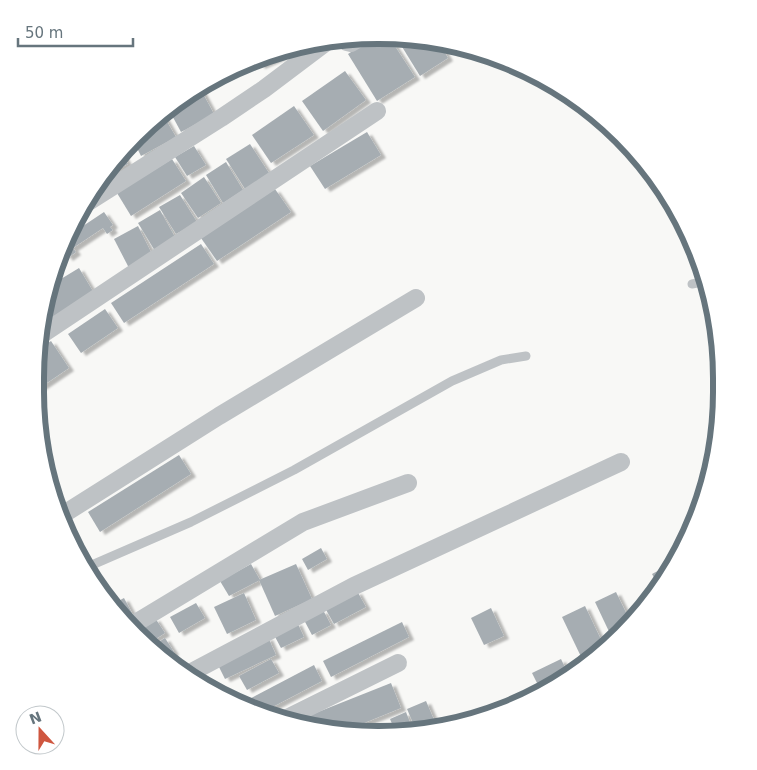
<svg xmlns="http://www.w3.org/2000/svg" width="757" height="770" font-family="'DejaVu Sans',sans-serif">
<defs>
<filter id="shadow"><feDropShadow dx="5" dy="3" stdDeviation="1" flood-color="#0004"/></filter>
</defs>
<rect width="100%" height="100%" fill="#f8f8f6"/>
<g fill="#a6adb2" filter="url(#shadow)">
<polygon points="376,36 389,37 415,77 377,101 348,54"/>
<polygon points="396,37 424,38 438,41 448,58 420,76"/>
<polygon points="447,44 463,47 453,53"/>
<polygon points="280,50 283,56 260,66 257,59"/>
<polygon points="345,71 366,100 323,131 302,101"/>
<polygon points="200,88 214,114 181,132 168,108"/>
<polygon points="294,106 314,135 271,163 252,135"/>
<polygon points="162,113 176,137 141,156 133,140"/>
<polygon points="367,132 381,155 325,189 310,166"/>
<polygon points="250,144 269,173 245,189 226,159"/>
<polygon points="194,146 206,165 187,176 175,157"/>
<polygon points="121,151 128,164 102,177 120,152"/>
<polygon points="172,159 186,181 131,216 117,193"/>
<polygon points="226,162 243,190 223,203 206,175"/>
<polygon points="204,177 221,203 198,218 181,193"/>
<polygon points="275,189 291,212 217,261 201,238"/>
<polygon points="180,195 197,222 176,234 159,207"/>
<polygon points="160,210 176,239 155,251 138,223"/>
<polygon points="104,212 113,225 110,227 113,230 107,234 103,228 73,248 76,252 68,258 65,254 62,256 60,253 68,236"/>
<polygon points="138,226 153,256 129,268 114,239"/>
<polygon points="201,244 214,264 124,323 111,303"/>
<polygon points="79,268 94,293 45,323 51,285"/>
<polygon points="105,309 118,328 81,353 68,334"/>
<polygon points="51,341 69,368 35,391 41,348"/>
<polygon points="179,455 191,474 100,532 88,512"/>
<polygon points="321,548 327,559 308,570 302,559"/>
<polygon points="251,564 260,580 229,596 220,581"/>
<polygon points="296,564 312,599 275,616 259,580"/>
<polygon points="669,565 672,569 659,587 652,574"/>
<polygon points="357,591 366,607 334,624 325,608"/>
<polygon points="616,592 631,623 613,640 595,602"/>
<polygon points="244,593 256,620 227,634 214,607"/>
<polygon points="124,598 133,615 123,619 111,605"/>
<polygon points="196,603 205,618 179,633 170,617"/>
<polygon points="585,606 605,648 585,665 562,617"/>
<polygon points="491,608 504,636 484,645 471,618"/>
<polygon points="323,610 331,625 312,635 304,620"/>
<polygon points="155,618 165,633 148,644 141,638 136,630"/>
<polygon points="297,622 304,637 281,648 273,633"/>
<polygon points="402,622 409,637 331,677 323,661"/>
<polygon points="268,637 276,655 225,679 216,661"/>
<polygon points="165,638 174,652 166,658 151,647"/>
<polygon points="271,659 279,673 247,690 239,676"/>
<polygon points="561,659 569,676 542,693 532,673"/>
<polygon points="314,665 322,681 261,713 240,704"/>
<polygon points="391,683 401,708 342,732 313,727 308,716"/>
<polygon points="426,701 435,722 416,730 407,709"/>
<polygon points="406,712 411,725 395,731 390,719"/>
</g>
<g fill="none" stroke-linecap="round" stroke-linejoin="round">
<g stroke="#bec2c5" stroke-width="9">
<polyline points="692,284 707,281"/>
<polyline points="85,568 191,522 294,470 452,381 501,360 526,356"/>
</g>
<g stroke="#bec2c5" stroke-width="18">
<polyline points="344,38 347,42 351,43 363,36"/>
<polyline points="82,206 221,118 264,89 329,40"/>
<polyline points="44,333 377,111"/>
<polyline points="59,517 219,416 416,298"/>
<polyline points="129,627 303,522 408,483"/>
<polyline points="188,674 354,586 621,462"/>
<polyline points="283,720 398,663"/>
</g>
</g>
<path d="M0 0H757V770H0ZM378 44H379A334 334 0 0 1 713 378V392A334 334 0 0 1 379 726H378A334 334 0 0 1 44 392V378A334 334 0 0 1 378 44Z" fill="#fff" fill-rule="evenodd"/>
<path fill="none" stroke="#66757d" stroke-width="6" d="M378 44H379A334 334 0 0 1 713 378V392A334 334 0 0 1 379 726H378A334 334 0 0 1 44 392V378A334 334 0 0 1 378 44Z"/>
<g transform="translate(40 730) rotate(339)"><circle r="24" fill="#ffffff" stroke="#c2c8cb"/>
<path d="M0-4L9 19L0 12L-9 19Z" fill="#cf563f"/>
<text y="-8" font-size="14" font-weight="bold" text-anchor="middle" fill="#66757d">N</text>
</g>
<path d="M18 38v8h115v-8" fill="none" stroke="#66757d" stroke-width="2.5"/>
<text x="25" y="38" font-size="15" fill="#66757d" stroke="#ffffff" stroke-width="4" paint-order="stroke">50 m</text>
</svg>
